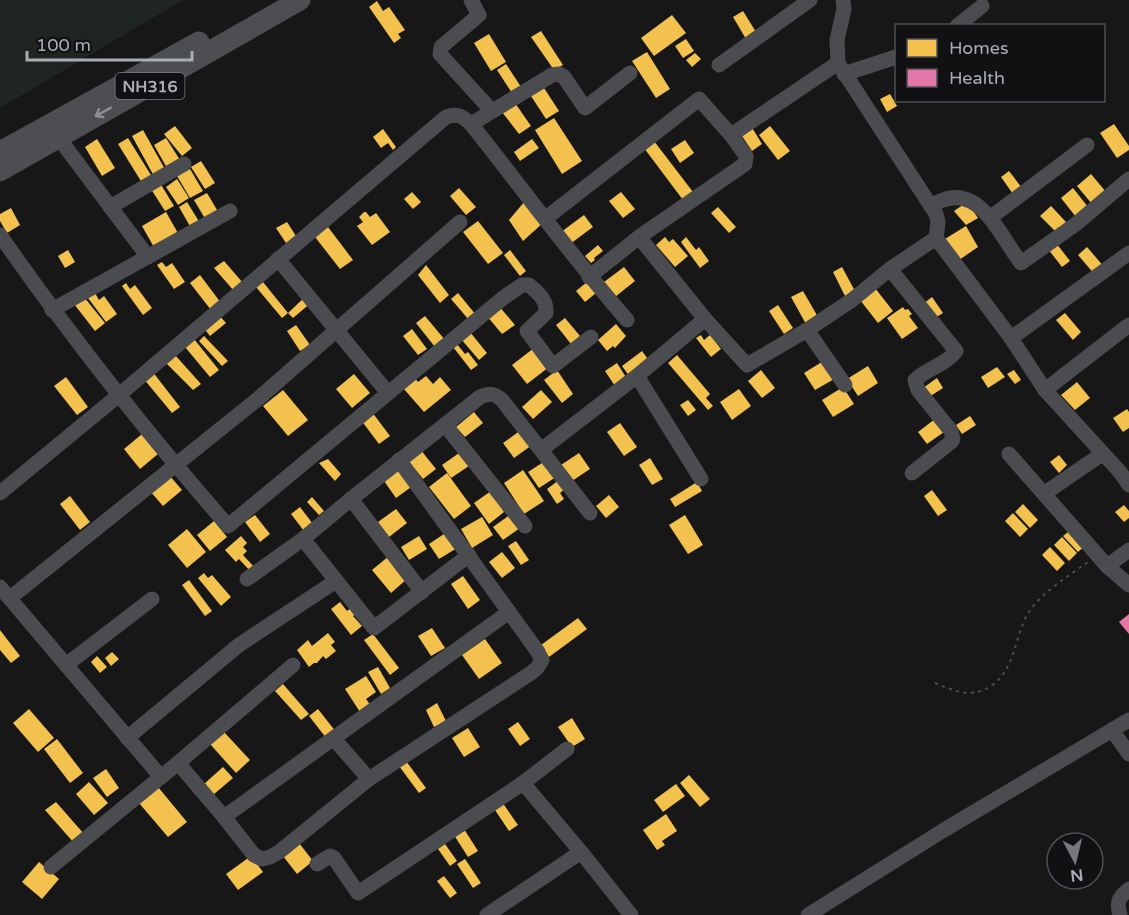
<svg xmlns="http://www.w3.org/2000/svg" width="1129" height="915" font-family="'Varela Round',sans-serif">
<rect width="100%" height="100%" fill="#171717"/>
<polygon fill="#1f2520" points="0,0 183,0 0,108"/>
<g fill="#f2c14e">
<polygon points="377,1 383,11 389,7 405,30 398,34 401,38 394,43 369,7"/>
<polygon points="743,11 756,32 746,39 733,17"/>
<polygon points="672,15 686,33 654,56 641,38"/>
<polygon points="541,31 563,65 554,70 531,37"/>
<polygon points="489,34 506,62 491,71 474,43"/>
<polygon points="686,39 694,51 683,58 675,46"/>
<polygon points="647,52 670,89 656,98 632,61"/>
<polygon points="695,53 701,59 692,67 686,60"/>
<polygon points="506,64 523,90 514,96 497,70"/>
<polygon points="544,88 559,111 546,119 531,96"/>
<polygon points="890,94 897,106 887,112 880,99"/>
<polygon points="515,103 531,126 519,134 502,112"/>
<polygon points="554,118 582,161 562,174 535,130"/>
<polygon points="1114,124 1129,146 1129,150 1117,158 1100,133"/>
<polygon points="175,126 192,148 182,156 164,134"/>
<polygon points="751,126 762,144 752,151 740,133"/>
<polygon points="770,126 790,151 778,160 759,135"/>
<polygon points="383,129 396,147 393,150 388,143 381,148 373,137"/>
<polygon points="143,130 166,171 155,178 132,136"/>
<polygon points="128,138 154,180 144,186 118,144"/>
<polygon points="166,138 180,160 167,168 154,145"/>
<polygon points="97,139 115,168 102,176 85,147"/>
<polygon points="532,139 539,148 520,161 514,152"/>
<polygon points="685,140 694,153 680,163 671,149"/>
<polygon points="654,141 693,192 683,200 644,148"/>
<polygon points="201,161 215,183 205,189 191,167"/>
<polygon points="190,169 203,191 190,198 177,176"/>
<polygon points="1009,171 1022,188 1013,194 1001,177"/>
<polygon points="1091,174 1106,192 1092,204 1077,186"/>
<polygon points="177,179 189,198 178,205 166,187"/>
<polygon points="160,183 174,206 165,211 151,189"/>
<polygon points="459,188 476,207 466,215 450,196"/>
<polygon points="1073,188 1088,207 1076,217 1061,198"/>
<polygon points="412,192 421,202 413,209 404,199"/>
<polygon points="621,192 635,209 623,218 609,201"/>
<polygon points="207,193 220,215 207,222 194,200"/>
<polygon points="525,201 544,222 523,241 509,220"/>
<polygon points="187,202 200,223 191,228 179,207"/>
<polygon points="967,202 978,218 966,225 954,211"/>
<polygon points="1051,206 1066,222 1056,232 1040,216"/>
<polygon points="718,207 736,227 729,233 711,213"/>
<polygon points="11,208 20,225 7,233 0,221 0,214"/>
<polygon points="166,212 179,235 155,249 142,226"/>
<polygon points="364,212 366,212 370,217 376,213 390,232 372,245 357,226 363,222 359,217"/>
<polygon points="584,215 593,227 570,244 561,232"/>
<polygon points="478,221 503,253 488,264 463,232"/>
<polygon points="287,222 296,236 286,243 276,228"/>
<polygon points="966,226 978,247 959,260 945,239"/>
<polygon points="328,227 353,260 340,269 315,237"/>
<polygon points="665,237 669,242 673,239 688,256 675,267 656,245"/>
<polygon points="686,237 696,250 699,247 709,261 700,268 681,242"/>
<polygon points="1056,243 1070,261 1062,267 1048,249"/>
<polygon points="598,245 603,251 594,258 595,260 591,263 585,256"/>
<polygon points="1087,247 1105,268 1096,276 1078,255"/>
<polygon points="68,250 75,262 65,268 58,256"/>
<polygon points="510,250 526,271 520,276 504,255"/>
<polygon points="224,261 243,283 234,291 214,268"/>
<polygon points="162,262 166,267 172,263 185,282 174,289 157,265"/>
<polygon points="426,265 449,295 440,303 418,275"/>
<polygon points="624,267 635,281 615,297 604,282"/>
<polygon points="842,267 855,291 845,296 833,272"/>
<polygon points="200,275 221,303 211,310 190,283"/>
<polygon points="263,282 288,313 306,296 312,302 293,318 288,313 282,318 256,287"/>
<polygon points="587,282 596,293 585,302 576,291"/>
<polygon points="126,283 130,289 135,285 152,308 143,315 122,286"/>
<polygon points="875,288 893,311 878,323 860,300"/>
<polygon points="803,291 818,317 806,324 791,297"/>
<polygon points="95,293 99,300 104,296 117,314 106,322 88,298"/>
<polygon points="458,293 476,315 469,320 451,299"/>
<polygon points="84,297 105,323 95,331 74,304"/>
<polygon points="932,297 943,313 933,319 923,304"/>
<polygon points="498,305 515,325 502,334 486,315"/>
<polygon points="778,305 793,328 784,334 769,311"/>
<polygon points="903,307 905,310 908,309 912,314 909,316 918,328 902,339 887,318"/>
<polygon points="1065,313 1081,332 1073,340 1056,320"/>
<polygon points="218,314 226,323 210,336 203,327"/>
<polygon points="425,316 445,340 435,347 416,323"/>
<polygon points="565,318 580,336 571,344 556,325"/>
<polygon points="616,324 626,336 615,348 613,346 607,351 598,340"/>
<polygon points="296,325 310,345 300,351 287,331"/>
<polygon points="412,329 427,349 418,355 403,336"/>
<polygon points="470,332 487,353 479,360 461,339"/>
<polygon points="701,335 704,340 710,335 721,349 711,357 696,338"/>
<polygon points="204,336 228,361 222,366 199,341"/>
<polygon points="194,339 219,370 210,377 185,347"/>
<polygon points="457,344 465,354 468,352 478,365 471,370 453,347"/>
<polygon points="534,348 549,367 527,384 512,365"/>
<polygon points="642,351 650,362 630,377 622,366"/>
<polygon points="175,355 201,384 193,390 166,363"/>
<polygon points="677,355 710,394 706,398 713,406 708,410 668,363"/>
<polygon points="825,360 836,378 815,390 804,373"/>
<polygon points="617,363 629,382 617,389 605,371"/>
<polygon points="868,366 878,383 858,396 847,379"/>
<polygon points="997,367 1005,377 988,388 981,377"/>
<polygon points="557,370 573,394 562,403 544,380"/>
<polygon points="761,370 775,388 762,398 748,381"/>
<polygon points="1014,370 1021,380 1015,384 1007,374"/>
<polygon points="152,371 180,407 172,413 143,378"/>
<polygon points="354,374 370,393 352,408 336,389"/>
<polygon points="426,376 433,384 440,377 451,390 424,412 403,388 415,378 418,382"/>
<polygon points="66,377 88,407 77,415 54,386"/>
<polygon points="937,378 943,388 929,397 923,388"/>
<polygon points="1077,382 1090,398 1075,410 1061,395"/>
<polygon points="843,387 854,404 833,417 822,400"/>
<polygon points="739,389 751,406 732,420 720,402"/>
<polygon points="283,390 308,420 288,436 263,406"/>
<polygon points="541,390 552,402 533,419 522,407"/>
<polygon points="688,400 696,410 688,416 680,405"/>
<polygon points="1127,409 1129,412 1129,428 1123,432 1113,418"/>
<polygon points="372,412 390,436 379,444 361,420"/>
<polygon points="474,412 483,423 465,437 456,427"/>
<polygon points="970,416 976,425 962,434 956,425"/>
<polygon points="935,419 944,432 927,444 918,432"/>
<polygon points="620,423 637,447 624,456 607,432"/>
<polygon points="521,430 532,445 514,458 503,443"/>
<polygon points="142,434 158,454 140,469 124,449"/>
<polygon points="420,449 436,469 423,479 407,459"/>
<polygon points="459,453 469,466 451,478 442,465"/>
<polygon points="579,453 590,469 572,481 561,465"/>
<polygon points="1059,455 1067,465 1059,473 1050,462"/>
<polygon points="650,458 663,479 652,485 639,465"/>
<polygon points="328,459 341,474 335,481 319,463"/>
<polygon points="545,461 556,477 539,488 528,472"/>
<polygon points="402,468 414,485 396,498 384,481"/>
<polygon points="523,470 544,501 524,514 504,483"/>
<polygon points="447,473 471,506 454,519 429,487"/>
<polygon points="169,475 182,490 163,506 150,491"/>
<polygon points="559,480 565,489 560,493 564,499 557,504 547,489"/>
<polygon points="697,482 702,491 675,507 670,499"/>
<polygon points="932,490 947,510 938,516 924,496"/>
<polygon points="491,491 504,512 489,524 474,503"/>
<polygon points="609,495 619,507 606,518 596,506"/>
<polygon points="70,496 90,522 80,530 60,504"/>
<polygon points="312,497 324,511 319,515 307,502"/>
<polygon points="1023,504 1038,520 1030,528 1015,512"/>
<polygon points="1124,505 1129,511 1129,518 1124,522 1115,512"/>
<polygon points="300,507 313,524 304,531 291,514"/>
<polygon points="396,509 407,523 389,537 378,522"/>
<polygon points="1013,513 1028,529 1020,537 1005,521"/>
<polygon points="511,514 520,528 503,540 493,527"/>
<polygon points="255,515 270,534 260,542 245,522"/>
<polygon points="685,515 703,545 688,554 669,525"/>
<polygon points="482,517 493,535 472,548 461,529"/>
<polygon points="214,521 227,537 210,551 197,535"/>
<polygon points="187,529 206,552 187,568 168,545"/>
<polygon points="1072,529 1087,544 1078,552 1063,536"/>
<polygon points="447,532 457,548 439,559 429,544"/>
<polygon points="241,536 247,543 243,547 247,551 243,555 255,568 251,572 239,559 236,562 225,550"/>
<polygon points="419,536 427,549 409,560 401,547"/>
<polygon points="1062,537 1077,553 1069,561 1054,545"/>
<polygon points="516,541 529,560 521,565 508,546"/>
<polygon points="1050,547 1065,563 1057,571 1042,555"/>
<polygon points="502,552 515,568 502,578 489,562"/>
<polygon points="389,556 408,578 391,593 372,570"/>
<polygon points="204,573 208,578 212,575 231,597 221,606 198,578"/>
<polygon points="463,576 480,600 468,609 451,584"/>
<polygon points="189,580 212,611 205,616 182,585"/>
<polygon points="340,602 347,611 351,608 356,614 353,616 362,626 351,635 331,609"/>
<polygon points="578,618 587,629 549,657 541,645"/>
<polygon points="432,628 445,648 431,656 418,636"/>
<polygon points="0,630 20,656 11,663 0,650"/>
<polygon points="328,633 335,642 331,645 336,651 326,659 323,656 317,663 314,663 309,667 297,650 308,640 312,646"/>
<polygon points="373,634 399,668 390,675 364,640"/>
<polygon points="485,639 502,663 479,679 462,655"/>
<polygon points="112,652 119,659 111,666 105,658"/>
<polygon points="97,656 107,667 100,673 91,662"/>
<polygon points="378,667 390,688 381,694 368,672"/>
<polygon points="366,676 376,692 366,699 371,706 360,712 345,689"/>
<polygon points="283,684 309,714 301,720 275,691"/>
<polygon points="437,703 446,721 434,727 426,710"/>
<polygon points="29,709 54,738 38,752 13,723"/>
<polygon points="318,709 336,732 327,739 309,716"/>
<polygon points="572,718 585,739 572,747 558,727"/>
<polygon points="518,722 530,739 520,746 508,729"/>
<polygon points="468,728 480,747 464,757 452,738"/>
<polygon points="224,732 250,760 236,773 210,744"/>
<polygon points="57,739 83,773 70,783 44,749"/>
<polygon points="406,761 426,788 419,793 399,766"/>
<polygon points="223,767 233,778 213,795 204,784"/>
<polygon points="106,769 119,788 107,797 93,778"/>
<polygon points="689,775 710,799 700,807 680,783"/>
<polygon points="89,782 108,803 94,815 76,794"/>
<polygon points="676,784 685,796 663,812 654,800"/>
<polygon points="158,787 187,822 168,837 139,803"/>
<polygon points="56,802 84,834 74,843 45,810"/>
<polygon points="502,802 518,825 509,831 493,807"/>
<polygon points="666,814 677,831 662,841 665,845 657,850 643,830"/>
<polygon points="464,829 478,851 468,857 454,835"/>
<polygon points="299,843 313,861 297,874 283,856"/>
<polygon points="445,844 457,861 450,866 438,849"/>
<polygon points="251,856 263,872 238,890 226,874"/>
<polygon points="465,859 481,883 473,888 457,864"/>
<polygon points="39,862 59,879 42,899 22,882"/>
<polygon points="444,876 457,893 450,898 437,881"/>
</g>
<polygon fill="#e377a8" points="1129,614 1129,634 1119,622"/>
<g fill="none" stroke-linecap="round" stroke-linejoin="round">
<path stroke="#4d4e51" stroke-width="2" stroke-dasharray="3 4.5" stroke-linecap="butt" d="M935 683C955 691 971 699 991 686 1017 669 1014 632 1031 609 1045 590 1069 576 1088 562"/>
<g stroke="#4b4c4f" stroke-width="15">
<polyline points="471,0 479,15 441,47 440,54 491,110"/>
<polyline points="843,0 844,9 837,40 838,63 936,214 938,222 936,238 1011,338 1045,390 1120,472 1129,485"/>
<polyline points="957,26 982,6"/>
<polyline points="719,65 810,0"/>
<polyline points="844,74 896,57"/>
<path d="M471 124C523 189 572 257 627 320"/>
<polyline points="731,135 838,63"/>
<polyline points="58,137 148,257"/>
<path d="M931 206C977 176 998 233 1021 263L1076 224 1129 179"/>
<polyline points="110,207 184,164"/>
<polyline points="991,217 1087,145"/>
<polyline points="546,218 699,99 731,135 746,156 745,164 639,237 589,277"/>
<path d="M0 235C71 337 147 433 228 526L503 298 522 285H529C538 293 547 299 546 313L527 331 553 366 591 337"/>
<polyline points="278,259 388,393"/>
<path d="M890 269 956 351C946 365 927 368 915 380L918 390 951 431 953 439 951 442 912 473"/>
<polyline points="52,310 230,211"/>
<polyline points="705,319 747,365 807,330 852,300 890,269 936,238"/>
<polyline points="807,330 845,385"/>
<polyline points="1011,338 1129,253"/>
<polyline points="637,376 701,479"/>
<polyline points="1045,390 1129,325"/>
<polyline points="445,425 525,526"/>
<polyline points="541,450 637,376 705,319 639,237"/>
<polyline points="1009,454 1107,566 1129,585"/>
<path d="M0 493 119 395 446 117C458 113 462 116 471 124L552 75 559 74 564 77 585 108 630 73"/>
<polyline points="1045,493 1102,454"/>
<polyline points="351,499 422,592"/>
<polyline points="303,539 374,628 469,555"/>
<polyline points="1107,566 1129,550"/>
<path d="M247 579 303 539 351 499 480 397C490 393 494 393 502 400L590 513"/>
<polyline points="0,587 161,777 178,763 224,817 254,855 262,859 270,857 279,852 369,779 531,673 537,668 542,660 538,652 399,460"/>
<polyline points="10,598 259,398 460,222"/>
<polyline points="66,665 152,599"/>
<polyline points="1112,730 1129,754"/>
<polyline points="127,738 239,645 336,581"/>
<polyline points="334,739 369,779"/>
<polyline points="178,763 293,665"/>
<polyline points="523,783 567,749"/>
<polyline points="224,817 509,612"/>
<polyline points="317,864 330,856 334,858 358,893 523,783 581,852 631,915"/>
<polyline points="51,867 161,777"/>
<polyline points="487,915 581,852"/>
<polyline points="808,915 944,830 1129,720"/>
<path d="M1120 915C1116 902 1119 897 1129 889"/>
</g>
<g stroke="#4d4e51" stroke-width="21">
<polyline points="0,152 199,42"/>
<polyline points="0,171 300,0"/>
</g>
</g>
<defs><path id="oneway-shaft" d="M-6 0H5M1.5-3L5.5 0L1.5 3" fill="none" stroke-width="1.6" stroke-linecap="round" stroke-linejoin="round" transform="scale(1.5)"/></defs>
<use stroke="#8d9098" href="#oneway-shaft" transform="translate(103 112) rotate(151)"/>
<g text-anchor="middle" stroke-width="6" stroke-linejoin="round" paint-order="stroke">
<rect fill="#111113" stroke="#7b7e86" stroke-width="1.5" x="115.5" y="73" width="69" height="26" rx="4.5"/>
<g font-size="16" font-weight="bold" fill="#a9adb7">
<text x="150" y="92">NH316</text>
</g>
</g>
<rect x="895" y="24" width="210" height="78" fill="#111113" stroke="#4e4f55" stroke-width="1.5"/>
<rect x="907" y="39" width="30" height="18" fill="#f2c14e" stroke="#4e4f55" stroke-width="1.5"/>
<text x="949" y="54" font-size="18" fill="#a9adb7">Homes</text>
<rect x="907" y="69" width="30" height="18" fill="#e377a8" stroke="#4e4f55" stroke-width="1.5"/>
<text x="949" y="84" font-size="18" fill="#a9adb7">Health</text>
<g transform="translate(1075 861) rotate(173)"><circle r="28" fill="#111113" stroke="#4e4f55" stroke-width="1.5"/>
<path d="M0-4.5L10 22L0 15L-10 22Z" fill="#76787f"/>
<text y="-9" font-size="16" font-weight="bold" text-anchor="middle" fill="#a9adb7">N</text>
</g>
<path d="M27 51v9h165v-9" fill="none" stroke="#a9adb7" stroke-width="3"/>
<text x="36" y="51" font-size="18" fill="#a9adb7" stroke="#111113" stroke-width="4.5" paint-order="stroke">100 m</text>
</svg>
